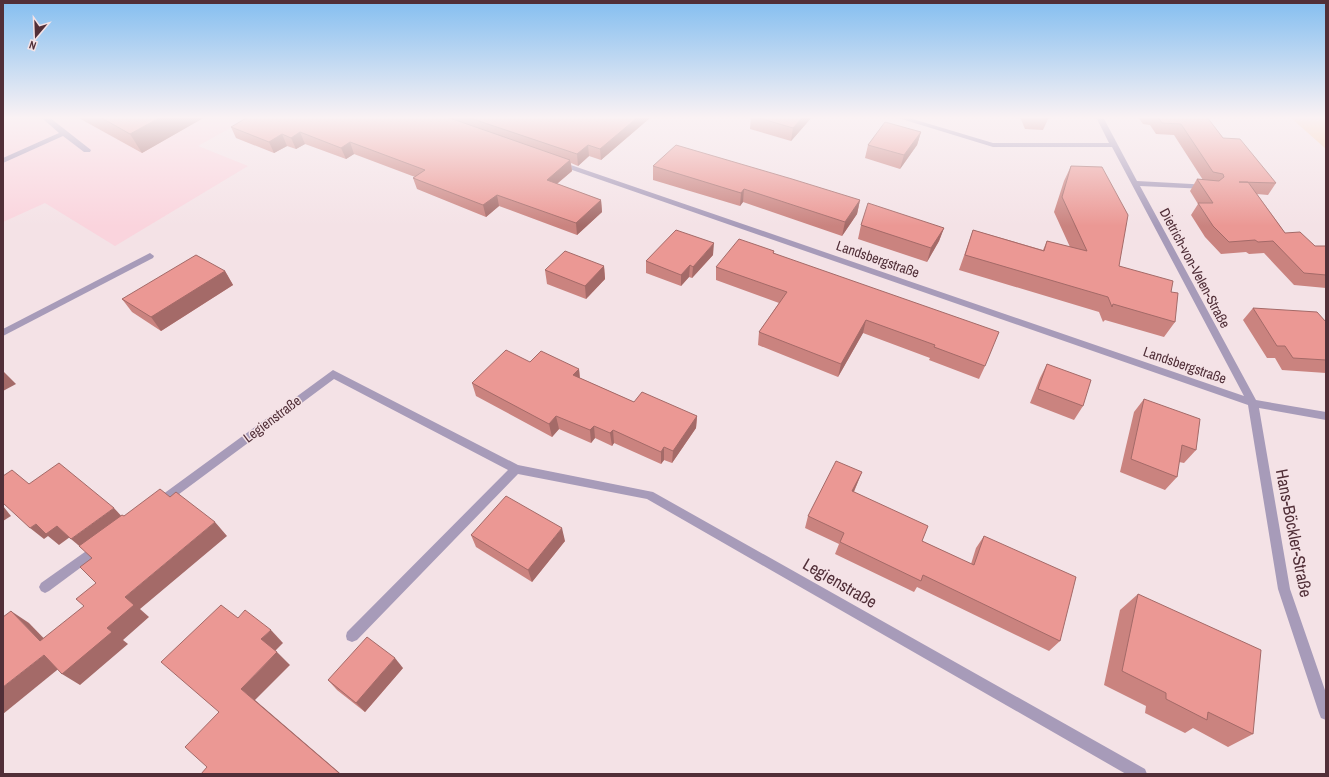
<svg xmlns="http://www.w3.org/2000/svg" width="1329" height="777" font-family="'Archivo Narrow',sans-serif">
<rect width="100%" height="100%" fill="#f4e2e6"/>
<polygon fill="#fad4dd" points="3,117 250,117 198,146 248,166 115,246 45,203 3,222"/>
<polygon fill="#fbd1ac" points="1290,117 1326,117 1326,149"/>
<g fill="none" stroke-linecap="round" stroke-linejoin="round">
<g fill="#a79bb9" fill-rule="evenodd">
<polygon points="41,117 49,117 91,150 90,152 84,152 63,136 3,163 3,158 59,133"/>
<polygon points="895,117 906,117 993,143 1109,143 1096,117 1103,117 1137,181 1210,185 1211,187 1207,189 1140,186 1256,400 1326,412 1326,420 1259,408 1290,589 1326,693 1326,720 1321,718 1319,713 1278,589 1248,405 555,164 556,162 562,162 1244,396 1112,147 993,147"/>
<polygon points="150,253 154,256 153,258 3,336 3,329"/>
<polygon points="333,370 518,465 653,492 1145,769 1147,774 1126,774 647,499 518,474 357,640 352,642 347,640 346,636 347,632 508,470 334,379 163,506 159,508 155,506 153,503 155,500"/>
<polygon points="99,542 103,543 105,547 103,551 49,591 45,593 41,591 39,587 41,583"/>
</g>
</g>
<g fill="#ca837f">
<polygon points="77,117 205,117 142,153"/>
<polygon points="248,117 651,117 601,160 589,156 578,166 571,163 572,171 557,184 601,200 602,212 577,235 499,206 486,217 417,189 413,178 415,177 354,154 346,159 305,144 296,149 287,146 274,153 236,138 231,127"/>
<polygon points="751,117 812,117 791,141 750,129"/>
<polygon points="1020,117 1049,117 1043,130 1025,129"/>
<polygon points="1138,117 1207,117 1223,138 1276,183 1268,195 1257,194 1285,233 1315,246 1326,246 1326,288 1294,285 1264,253 1249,254 1246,252 1221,254 1205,237 1191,215 1198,204 1190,191 1197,179 1203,180 1174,135 1156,134 1150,125 1143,124"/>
<polygon points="921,132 917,145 900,169 865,158 868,145"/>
<polygon points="653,166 860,200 857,214 842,236 743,202 740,206 653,180"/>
<polygon points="1071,166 1119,266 1171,292 1175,322 1164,337 1105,320 1103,322 1099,312 959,270 973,230 1043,250 1047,241 1070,247 1054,212 1064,181"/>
<polygon points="861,225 944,228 939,241 927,262 858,239"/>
<polygon points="774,251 774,253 985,366 979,379 929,360 930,358 863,333 838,377 758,345 759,332 779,303 716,280 716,267"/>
<polygon points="713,255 692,278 689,277 681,286 646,273 646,261"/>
<polygon points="604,266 605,279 586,299 547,284 545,270"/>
<polygon points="225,271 233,285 161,331 132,312 122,299"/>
<polygon points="1253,308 1326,322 1326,373 1282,370 1275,358 1267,358 1243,320"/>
<polygon points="530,362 579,369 580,378 634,402 697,416 696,428 672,463 664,460 661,464 614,443 612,446 595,438 591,443 559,429 552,437 476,396 472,383"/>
<polygon points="1047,364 1083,406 1074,420 1030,403 1040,378"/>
<polygon points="1144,399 1196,450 1184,463 1179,462 1177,477 1165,490 1120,472 1134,412"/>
<polygon points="862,472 857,484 854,492 922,541 971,564 976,548 984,536 1060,641 1049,651 917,587 914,592 835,554 839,544 805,528 808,516"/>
<polygon points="471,535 565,541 532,582 476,547"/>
<polygon points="1138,594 1253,734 1228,747 1193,728 1185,733 1145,713 1146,706 1104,685 1120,610"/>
<polygon points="403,668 365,712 337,690 328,680"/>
</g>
<g fill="#a46a68">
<polygon points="161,117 205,117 142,153 130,134"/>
<polygon points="638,117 651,117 601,160 600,149"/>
<polygon points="803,117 812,117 791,141 793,128"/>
<polygon points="300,132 305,144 296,149 291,138"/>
<polygon points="921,132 917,145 900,169 904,155"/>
<polygon points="282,134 287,146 274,153 269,142"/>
<polygon points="350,142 354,154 346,159 341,148"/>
<polygon points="588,145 589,156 578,166 577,154"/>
<polygon points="570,160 572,171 548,191 547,180"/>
<polygon points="744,189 743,202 740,206 741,193"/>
<polygon points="497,195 499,206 486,217 483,205"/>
<polygon points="601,200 602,212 577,235 576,223"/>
<polygon points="860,200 857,214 842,236 845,222"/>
<polygon points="944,228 939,241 927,262 931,248"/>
<polygon points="714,243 713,255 692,278 693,267"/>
<polygon points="690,265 689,277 681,286 681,275"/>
<polygon points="604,266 605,279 586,299 585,286"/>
<polygon points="225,271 233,285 161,331 151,317"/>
<polygon points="866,320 863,333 838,377 841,364"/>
<polygon points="579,369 580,382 573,375"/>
<polygon points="3,371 16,384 3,391"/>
<polygon points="556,416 559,429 552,437 549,424"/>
<polygon points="697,416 696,428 672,463 673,451"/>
<polygon points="594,426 595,438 591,443 590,430"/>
<polygon points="613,430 614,443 612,446 610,433"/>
<polygon points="664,447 664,460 661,464 661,452"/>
<polygon points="862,472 857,484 848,504 852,491"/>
<polygon points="3,506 11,516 3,521"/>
<polygon points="114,508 125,520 84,550 71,539"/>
<polygon points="215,522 227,536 140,609 149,617 123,640 128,644 80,685 62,674 107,628 125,597"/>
<polygon points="36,524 57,526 70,537 59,545 48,536 44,539 30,528"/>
<polygon points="562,528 565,541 532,582 528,570"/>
<polygon points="11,611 29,623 58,653 40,641"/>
<polygon points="271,630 283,643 274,652 261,639"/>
<polygon points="277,652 290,665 255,700 341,774 338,774 241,689"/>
<polygon points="44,655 62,666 3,714 3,687"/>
<polygon points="395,658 403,668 365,712 356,703"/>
</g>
<g fill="#eb9894" stroke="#a46a68">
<polygon points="100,117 161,117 130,134"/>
<polygon points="248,117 447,117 570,160 547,180 601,200 576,223 497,195 483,205 413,178 425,170 350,142 341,148 300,132 291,138 282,134 269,142 231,127"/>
<polygon points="467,117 638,117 600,149 588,145 577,154"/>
<polygon points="756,117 803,117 793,128"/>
<polygon points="1030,117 1049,117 1048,118"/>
<polygon points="1158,117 1207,117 1223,138 1240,139 1276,183 1239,182 1248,182 1285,233 1300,232 1315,246 1326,246 1326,275 1304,273 1273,241 1258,242 1255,240 1229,242 1213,226 1198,203 1213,203 1197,179 1219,181 1224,177 1223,174 1213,172 1181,124 1162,123"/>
<polygon points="885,122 921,132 904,155 868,145"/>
<polygon points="676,145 792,179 860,200 845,222 744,189 741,193 653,166"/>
<polygon points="1071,166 1102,167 1128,215 1119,266 1173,281 1171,292 1178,293 1175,322 1113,304 1112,307 1108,297 965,255 973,230 1044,251 1047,241 1087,251 1062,197"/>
<polygon points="868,203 944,228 931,248 861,225"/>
<polygon points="676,230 714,243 693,267 690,265 681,275 646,261"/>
<polygon points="739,239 774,251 773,253 999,332 985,366 934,347 935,345 866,320 841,364 759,332 787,292 716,267"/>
<polygon points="565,251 604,266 585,286 545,270"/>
<polygon points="196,255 225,271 151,317 122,299"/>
<polygon points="1253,308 1317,312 1326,322 1326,360 1293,358 1285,346 1277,346"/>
<polygon points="506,350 530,362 541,351 579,369 573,375 634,402 642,392 697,416 673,451 664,447 661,452 613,430 610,433 594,426 590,430 556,416 549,424 472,383"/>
<polygon points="1047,364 1091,380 1083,406 1038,389"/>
<polygon points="1144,399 1200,419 1196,450 1182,445 1177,477 1131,459"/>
<polygon points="836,461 862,472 852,491 928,526 922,541 974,565 984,536 1076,577 1060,641 923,575 921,581 840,542 844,533 808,516"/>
<polygon points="59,463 114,508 71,539 57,526 46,534 36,524 30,528 3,503 3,476 12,470 29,484"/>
<polygon points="160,489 170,497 176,492 215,522 125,597 134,605 107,628 112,632 62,674 44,655 3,687 3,617 11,611 40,641 84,606 76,599 96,583 80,567 92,558 79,546 122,515 124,516"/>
<polygon points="506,496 562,528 528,570 471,535"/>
<polygon points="1138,594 1261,650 1253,734 1208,712 1207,720 1166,699 1166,693 1122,671"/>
<polygon points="221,605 238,618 245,610 271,630 261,639 277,652 241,689 339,773 338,774 201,774 207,767 185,747 219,712 161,662"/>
<polygon points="367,637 395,658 356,703 328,680"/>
</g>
<linearGradient id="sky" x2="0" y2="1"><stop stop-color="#84bef0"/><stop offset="0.52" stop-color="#faf2f4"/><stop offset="1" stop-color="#faf2f4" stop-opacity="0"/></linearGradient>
<rect width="1329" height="226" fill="url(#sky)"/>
<g text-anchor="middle" stroke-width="3" stroke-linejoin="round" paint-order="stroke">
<g font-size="14" fill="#512f38" stroke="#f4e2e6">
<text transform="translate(878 259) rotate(19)" y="5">Landsbergstraße</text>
<text transform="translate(1195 268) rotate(62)" y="5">Dietrich-von-Velen-Straße</text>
<text transform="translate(1185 365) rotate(19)" y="5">Landsbergstraße</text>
<text transform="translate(272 419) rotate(-37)" y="5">Legienstraße</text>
</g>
<g font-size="17" fill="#512f38" stroke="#f4e2e6">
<text transform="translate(1294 533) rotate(79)" y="6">Hans-Böckler-Straße</text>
<text transform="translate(840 583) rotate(30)" y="6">Legienstraße</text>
</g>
</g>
<rect width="1329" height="777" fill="none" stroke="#512f38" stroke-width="8"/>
<g transform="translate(36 36) rotate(199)" stroke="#f4e2e6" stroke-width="3" paint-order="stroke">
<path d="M0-3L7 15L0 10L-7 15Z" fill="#512f38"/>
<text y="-6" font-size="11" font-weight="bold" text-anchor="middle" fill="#512f38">N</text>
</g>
</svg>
